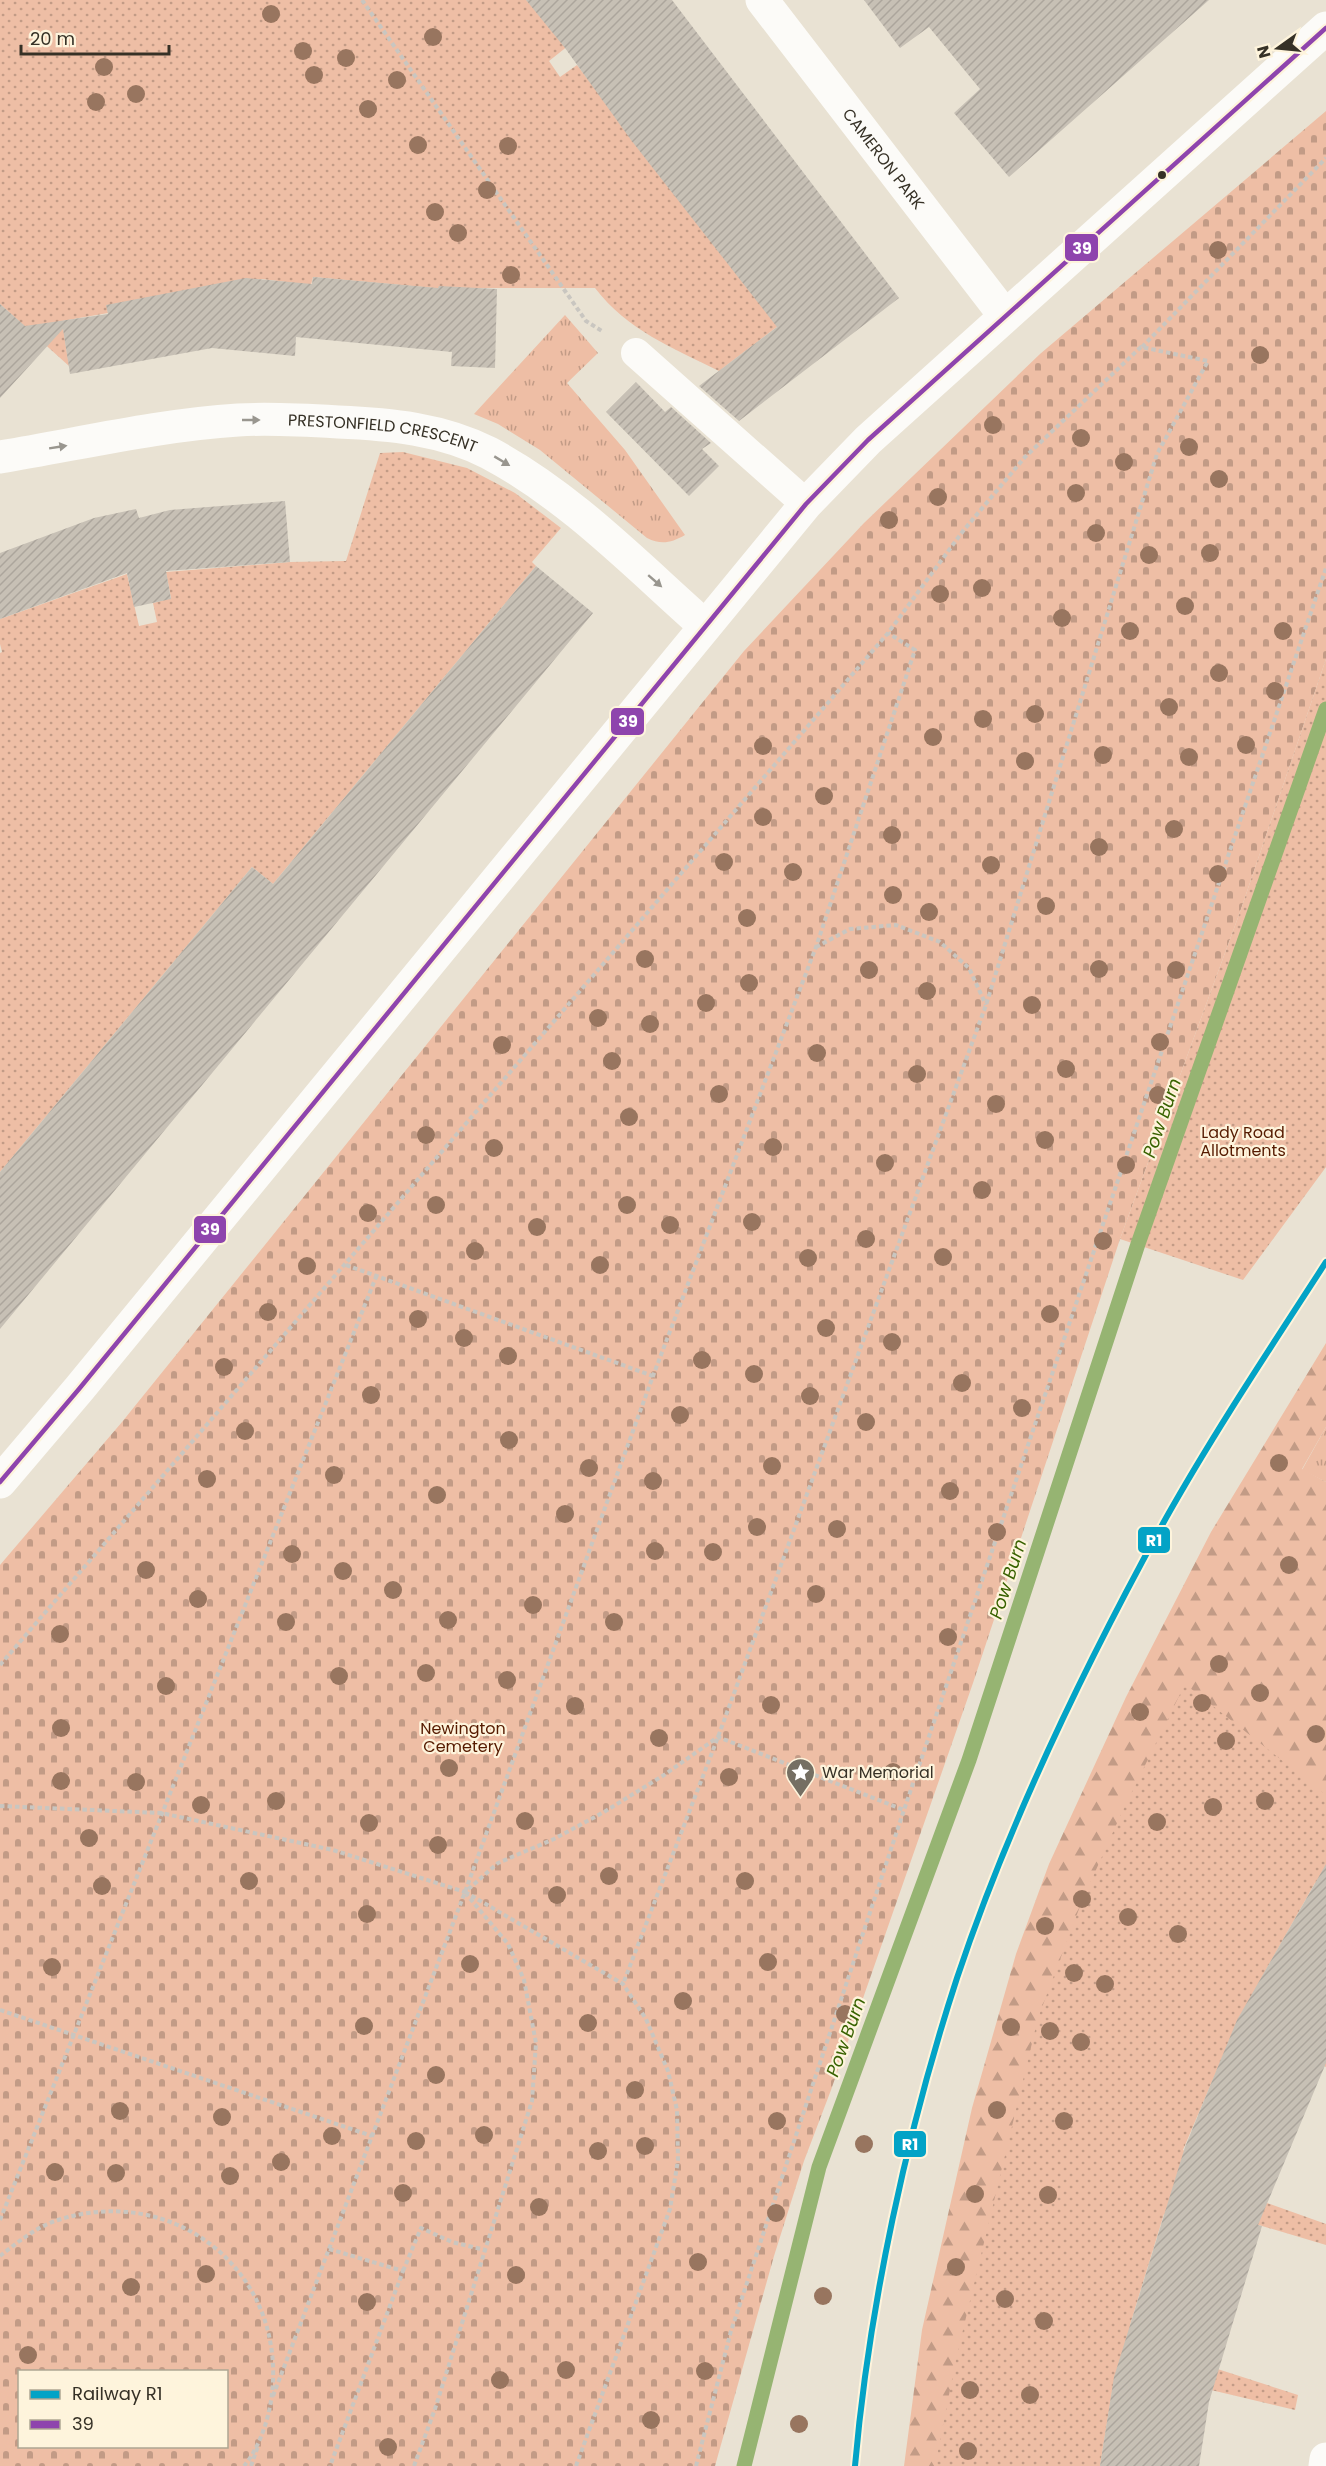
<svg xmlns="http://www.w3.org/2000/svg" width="1326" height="2466" font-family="Poppins,sans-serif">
<defs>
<pattern id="grass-tufts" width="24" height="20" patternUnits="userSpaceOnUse" patternTransform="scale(1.5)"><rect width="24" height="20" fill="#eebea5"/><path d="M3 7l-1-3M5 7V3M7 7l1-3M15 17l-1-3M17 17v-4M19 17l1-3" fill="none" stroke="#c29b86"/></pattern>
<pattern id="forest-firs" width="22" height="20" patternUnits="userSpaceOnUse" patternTransform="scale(1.5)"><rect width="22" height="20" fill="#eebea5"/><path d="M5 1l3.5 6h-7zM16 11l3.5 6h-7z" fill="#c29b86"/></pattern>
<pattern id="cemetery-stones" width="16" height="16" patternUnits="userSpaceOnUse" patternTransform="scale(1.5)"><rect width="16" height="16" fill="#eebea5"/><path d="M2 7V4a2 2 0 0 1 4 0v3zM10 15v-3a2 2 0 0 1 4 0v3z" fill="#c29b86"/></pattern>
<pattern id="garden-dots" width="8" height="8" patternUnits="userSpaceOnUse" patternTransform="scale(1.5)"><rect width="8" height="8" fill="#eebea5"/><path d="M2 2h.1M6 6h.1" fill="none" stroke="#c29b86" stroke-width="1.8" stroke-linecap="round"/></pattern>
<pattern id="building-hatch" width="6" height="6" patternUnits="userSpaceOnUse" patternTransform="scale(1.5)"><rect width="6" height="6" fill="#c7c0b5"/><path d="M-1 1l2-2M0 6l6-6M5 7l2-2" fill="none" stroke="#aca59c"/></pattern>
</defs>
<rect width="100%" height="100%" fill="#e9e2d3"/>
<g fill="url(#grass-tufts)">
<path d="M565 315 598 353 567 383 625 450 685 535C671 543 661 545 647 538L540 450 498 424 474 414Z"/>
<polygon points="1326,1427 1326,1482 1302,1470"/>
</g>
<polygon fill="url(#forest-firs)" points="1326,1343 1326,1427 1302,1469 1326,1482 1326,1837 1014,2466 904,2466 922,2330 972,2108 1016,1954 1049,1864 1126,1697 1211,1532"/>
<path fill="url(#cemetery-stones)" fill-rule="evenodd" d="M1326 111V659L1240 912 1120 1239 973 1683 831 2090 804 2161 774 2256 715 2466H0V1565L122 1422 744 651 864 523 1040 354ZM20 2372H226V2446H20Z"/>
<g fill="url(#garden-dots)">
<path d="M0 0H526L583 34 549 61 560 77 577 65 590 82 803 307 719 371C673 348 627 330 595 288H434L313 277 311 285 262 279 107 306 108 313 62 321 69 366 0 304Z"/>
<polygon points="403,452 467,468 515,493 561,528 532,562 536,566 273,884 252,867 0,1172 0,653 2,652 0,644 0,619 127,574 139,626 157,622 153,603 171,598 166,572 290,562 346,561 380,453"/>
<polygon points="1326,659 1326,1167 1243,1280 1120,1239 1240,912"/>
<polygon points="1185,1684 1326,1795 1326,1889 1315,1883 1258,1984 1326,2041 1326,2067 1257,2037 1228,2044 1183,2150 1205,2160 1267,2203 1326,2224 1326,2245 1192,2205 1186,2221 1164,2214 1130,2325 1153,2333 1149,2347 1298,2395 1295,2410 1211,2390 1112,2392 1100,2466 935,2466 956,2359 1038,2018 1082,1901 1122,1812"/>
</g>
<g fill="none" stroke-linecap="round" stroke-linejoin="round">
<polyline stroke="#96b472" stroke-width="15" points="744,2466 819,2167 969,1760 1138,1244 1326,709"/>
</g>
<g fill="url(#building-hatch)">
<polygon points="526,0 672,0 899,298 739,421 699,386 777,327 631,140 565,48"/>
<polygon points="864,0 1209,0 1009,177 954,113 980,89 929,27 900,48"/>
<polygon points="313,277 438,288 439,286 497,289 495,368 451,366 452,352 296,337 295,356 212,348 70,374 63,329 0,398 0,304 25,326 108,314 106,305 246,278 312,284"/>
<polygon points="636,382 665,412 671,407 711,443 702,449 719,466 689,496 606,412"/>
<polygon points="285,501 290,562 166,571 171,599 134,607 127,573 0,619 0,553 94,518 136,509 139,518 170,510"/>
<polygon points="536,566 593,613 0,1329 0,1172 252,867 273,884"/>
<polygon points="1326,1864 1326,2063 1258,2225 1262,2226 1209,2402 1199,2466 1100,2466 1114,2377 1185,2147 1237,2020"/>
</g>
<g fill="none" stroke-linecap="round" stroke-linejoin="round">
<g stroke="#c9c6c0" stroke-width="4" stroke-dasharray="4.5 3" stroke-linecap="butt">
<polyline points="362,0 586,321 602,331"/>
<polyline points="1142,347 1326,158"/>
<polyline points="816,947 850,929 896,925 940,942 969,968 986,1005"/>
<polyline points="346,1265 653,1376"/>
<polyline points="0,1665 888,633 963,531 1025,457 1141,347 1208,361 1157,454 986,1005 718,1737 623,1984"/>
<polyline points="0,1806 161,1813 333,1850 465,1892 498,1863 554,1839 604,1812 664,1775 718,1737 904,1810"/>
<polyline points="465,1892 623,1984 646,2019 668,2071 677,2110 678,2160 670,2209 576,2466"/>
<polyline points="0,2010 372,2136"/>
<polyline points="0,2220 376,1277"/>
<polyline points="329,2249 403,2271 330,2466"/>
<path d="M0 2256C18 2242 36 2227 58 2220 169 2184 278 2264 273 2381 272 2410 262 2444 244 2466"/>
<polyline points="403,2271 421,2228 452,2242 485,2250"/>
<polyline points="273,2396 465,1892 653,1376 816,947 915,650 888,633"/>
<polyline points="251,2466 258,2446"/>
<polyline points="414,2466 435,2409 532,2101 536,2043 524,1980 508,1944 467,1895"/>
<polyline points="696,2466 731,2331 904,1810 1326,568"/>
</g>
<polyline stroke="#fcfbf8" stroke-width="30" points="636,353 806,504"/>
<g stroke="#fcfbf8" stroke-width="33">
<path id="s1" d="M762 0 1005 316"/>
<path id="s2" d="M0 457C79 444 159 425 238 420 271 418 305 420 338 422 389 424 442 429 489 453 570 496 636 565 705 626"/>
<polyline points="1325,2466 1326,2459"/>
</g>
<polyline stroke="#fcfbf8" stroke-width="33" points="0,1482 79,1389 806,504 868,440 1326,28"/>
<defs>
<polyline id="bus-1" points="0,1482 79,1389 806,504 868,440 1326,28"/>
</defs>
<use href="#bus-1" stroke="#fef4dc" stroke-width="9"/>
<use href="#bus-1" stroke="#8e44ad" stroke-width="4.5"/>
<defs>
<path id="rail-1" d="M855 2466C869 2306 907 2131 957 1978 1010 1819 1085 1665 1166 1518 1215 1431 1271 1347 1326 1262"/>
</defs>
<use href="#rail-1" stroke="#fef4dc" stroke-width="10"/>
<use href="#rail-1" stroke="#03a3c6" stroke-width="6"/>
</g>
<g fill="#98755f">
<circle cx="271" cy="14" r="9"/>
<circle cx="433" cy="37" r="9"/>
<circle cx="303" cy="51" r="9"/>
<circle cx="346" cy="58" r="9"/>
<circle cx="104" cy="67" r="9"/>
<circle cx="314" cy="75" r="9"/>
<circle cx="397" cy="80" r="9"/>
<circle cx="136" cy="94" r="9"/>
<circle cx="96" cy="102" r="9"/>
<circle cx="368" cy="109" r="9"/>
<circle cx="418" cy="145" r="9"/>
<circle cx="508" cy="146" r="9"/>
<circle cx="487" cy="190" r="9"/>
<circle cx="435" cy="212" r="9"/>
<circle cx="458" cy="233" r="9"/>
<circle cx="1218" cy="250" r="9"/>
<circle cx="511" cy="275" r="9"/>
<circle cx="1260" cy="355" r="9"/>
<circle cx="993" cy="425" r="9"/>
<circle cx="1081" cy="438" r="9"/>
<circle cx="1189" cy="447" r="9"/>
<circle cx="1124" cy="462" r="9"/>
<circle cx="1219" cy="479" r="9"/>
<circle cx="1076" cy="493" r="9"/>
<circle cx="938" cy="497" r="9"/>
<circle cx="889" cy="520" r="9"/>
<circle cx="1096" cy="533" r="9"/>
<circle cx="1210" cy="553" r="9"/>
<circle cx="1149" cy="555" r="9"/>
<circle cx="982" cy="588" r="9"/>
<circle cx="940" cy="594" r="9"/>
<circle cx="1185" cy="606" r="9"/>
<circle cx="1062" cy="618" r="9"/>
<circle cx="1130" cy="631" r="9"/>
<circle cx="1283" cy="631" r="9"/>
<circle cx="1219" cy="673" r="9"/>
<circle cx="1275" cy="691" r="9"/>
<circle cx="1169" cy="707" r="9"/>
<circle cx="1035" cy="714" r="9"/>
<circle cx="983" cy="719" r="9"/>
<circle cx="933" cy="737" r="9"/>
<circle cx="1246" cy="745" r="9"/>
<circle cx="763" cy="746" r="9"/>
<circle cx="1103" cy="755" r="9"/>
<circle cx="1189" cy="757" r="9"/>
<circle cx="1025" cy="761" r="9"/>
<circle cx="824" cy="796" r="9"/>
<circle cx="763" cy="817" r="9"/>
<circle cx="1174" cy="829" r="9"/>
<circle cx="892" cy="835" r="9"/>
<circle cx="1099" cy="847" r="9"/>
<circle cx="724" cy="862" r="9"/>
<circle cx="991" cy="865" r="9"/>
<circle cx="793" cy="872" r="9"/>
<circle cx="1218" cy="874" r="9"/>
<circle cx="893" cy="895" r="9"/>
<circle cx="1046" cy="906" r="9"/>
<circle cx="929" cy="912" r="9"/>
<circle cx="747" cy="918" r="9"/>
<circle cx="645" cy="959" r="9"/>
<circle cx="1099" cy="969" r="9"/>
<circle cx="869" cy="970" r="9"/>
<circle cx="1176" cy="970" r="9"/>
<circle cx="749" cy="983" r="9"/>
<circle cx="927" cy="991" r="9"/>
<circle cx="706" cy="1003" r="9"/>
<circle cx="1032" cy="1005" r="9"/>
<circle cx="598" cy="1018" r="9"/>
<circle cx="650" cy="1024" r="9"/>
<circle cx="1160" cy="1042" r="9"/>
<circle cx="502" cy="1045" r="9"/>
<circle cx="817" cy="1053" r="9"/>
<circle cx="612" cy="1061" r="9"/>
<circle cx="1066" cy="1069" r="9"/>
<circle cx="917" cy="1074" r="9"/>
<circle cx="719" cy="1094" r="9"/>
<circle cx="1158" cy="1095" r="9"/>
<circle cx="996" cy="1104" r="9"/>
<circle cx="629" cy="1117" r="9"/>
<circle cx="426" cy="1135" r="9"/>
<circle cx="1045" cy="1140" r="9"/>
<circle cx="773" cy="1147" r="9"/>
<circle cx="494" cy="1148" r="9"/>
<circle cx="885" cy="1163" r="9"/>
<circle cx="1126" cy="1165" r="9"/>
<circle cx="982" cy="1190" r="9"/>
<circle cx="436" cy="1205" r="9"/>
<circle cx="627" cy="1205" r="9"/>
<circle cx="368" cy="1213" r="9"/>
<circle cx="752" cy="1222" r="9"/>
<circle cx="670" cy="1225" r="9"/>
<circle cx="537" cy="1227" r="9"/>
<circle cx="866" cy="1239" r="9"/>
<circle cx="1103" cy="1241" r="9"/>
<circle cx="475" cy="1251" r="9"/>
<circle cx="943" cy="1257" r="9"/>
<circle cx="808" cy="1258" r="9"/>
<circle cx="600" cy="1265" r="9"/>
<circle cx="307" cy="1266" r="9"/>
<circle cx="268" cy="1312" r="9"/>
<circle cx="1050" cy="1314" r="9"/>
<circle cx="418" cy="1319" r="9"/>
<circle cx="826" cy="1328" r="9"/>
<circle cx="464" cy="1338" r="9"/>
<circle cx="892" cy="1342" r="9"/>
<circle cx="508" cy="1356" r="9"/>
<circle cx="702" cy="1360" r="9"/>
<circle cx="224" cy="1367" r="9"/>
<circle cx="754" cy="1374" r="9"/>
<circle cx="962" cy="1383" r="9"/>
<circle cx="371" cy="1395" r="9"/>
<circle cx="810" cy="1396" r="9"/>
<circle cx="1022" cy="1408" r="9"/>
<circle cx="680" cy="1415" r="9"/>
<circle cx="866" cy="1422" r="9"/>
<circle cx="245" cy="1431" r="9"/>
<circle cx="509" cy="1440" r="9"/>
<circle cx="1279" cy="1463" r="9"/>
<circle cx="772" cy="1466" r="9"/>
<circle cx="589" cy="1468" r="9"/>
<circle cx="334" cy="1475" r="9"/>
<circle cx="207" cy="1479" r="9"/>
<circle cx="653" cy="1481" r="9"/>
<circle cx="950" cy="1491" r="9"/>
<circle cx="437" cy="1495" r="9"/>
<circle cx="565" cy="1514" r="9"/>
<circle cx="757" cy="1527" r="9"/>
<circle cx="837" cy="1529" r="9"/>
<circle cx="997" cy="1532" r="9"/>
<circle cx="655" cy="1551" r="9"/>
<circle cx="713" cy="1552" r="9"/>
<circle cx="292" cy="1554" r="9"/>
<circle cx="1289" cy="1565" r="9"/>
<circle cx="146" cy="1570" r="9"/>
<circle cx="343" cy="1571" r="9"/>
<circle cx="393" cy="1590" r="9"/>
<circle cx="816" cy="1594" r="9"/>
<circle cx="198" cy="1599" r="9"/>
<circle cx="533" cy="1605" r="9"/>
<circle cx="448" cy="1620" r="9"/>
<circle cx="286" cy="1622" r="9"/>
<circle cx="614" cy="1622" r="9"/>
<circle cx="60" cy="1634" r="9"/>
<circle cx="948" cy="1637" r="9"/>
<circle cx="1219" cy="1664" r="9"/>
<circle cx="426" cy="1673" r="9"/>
<circle cx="339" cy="1676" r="9"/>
<circle cx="507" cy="1680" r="9"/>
<circle cx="166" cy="1686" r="9"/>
<circle cx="1260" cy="1693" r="9"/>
<circle cx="1202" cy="1703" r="9"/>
<circle cx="771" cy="1705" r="9"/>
<circle cx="575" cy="1706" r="9"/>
<circle cx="1140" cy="1712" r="9"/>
<circle cx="61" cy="1728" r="9"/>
<circle cx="1316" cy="1734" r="9"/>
<circle cx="659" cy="1738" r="9"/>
<circle cx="1226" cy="1741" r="9"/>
<circle cx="449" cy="1768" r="9"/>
<circle cx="893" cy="1772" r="9"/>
<circle cx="729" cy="1777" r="9"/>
<circle cx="61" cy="1781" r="9"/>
<circle cx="136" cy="1782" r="9"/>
<circle cx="276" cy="1801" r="9"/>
<circle cx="1265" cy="1801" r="9"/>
<circle cx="201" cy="1805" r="9"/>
<circle cx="1213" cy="1807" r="9"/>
<circle cx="525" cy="1821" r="9"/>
<circle cx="1157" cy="1822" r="9"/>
<circle cx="369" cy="1823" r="9"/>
<circle cx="89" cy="1838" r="9"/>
<circle cx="438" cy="1845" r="9"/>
<circle cx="609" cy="1876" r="9"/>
<circle cx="249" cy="1881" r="9"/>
<circle cx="745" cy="1881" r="9"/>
<circle cx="102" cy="1886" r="9"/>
<circle cx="557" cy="1895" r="9"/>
<circle cx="1082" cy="1899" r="9"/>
<circle cx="367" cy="1914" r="9"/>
<circle cx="1128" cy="1917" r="9"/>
<circle cx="1045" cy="1926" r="9"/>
<circle cx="1178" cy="1934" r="9"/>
<circle cx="768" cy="1962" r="9"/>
<circle cx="470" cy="1964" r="9"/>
<circle cx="52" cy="1967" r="9"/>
<circle cx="1074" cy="1973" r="9"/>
<circle cx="1105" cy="1984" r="9"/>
<circle cx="683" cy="2001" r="9"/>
<circle cx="845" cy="2014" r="9"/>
<circle cx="588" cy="2023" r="9"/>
<circle cx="364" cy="2026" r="9"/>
<circle cx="1011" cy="2027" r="9"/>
<circle cx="1050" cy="2031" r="9"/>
<circle cx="1081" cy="2042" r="9"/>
<circle cx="436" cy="2075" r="9"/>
<circle cx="635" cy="2090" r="9"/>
<circle cx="997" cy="2110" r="9"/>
<circle cx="120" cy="2111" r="9"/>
<circle cx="222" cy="2117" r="9"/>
<circle cx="777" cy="2121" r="9"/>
<circle cx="1064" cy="2121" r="9"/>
<circle cx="484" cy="2135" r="9"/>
<circle cx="332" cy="2136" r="9"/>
<circle cx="416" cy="2141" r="9"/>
<circle cx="864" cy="2144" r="9"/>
<circle cx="645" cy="2146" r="9"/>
<circle cx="598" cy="2151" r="9"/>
<circle cx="281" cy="2162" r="9"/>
<circle cx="55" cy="2172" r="9"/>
<circle cx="116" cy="2173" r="9"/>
<circle cx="230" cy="2176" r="9"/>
<circle cx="403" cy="2193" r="9"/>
<circle cx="975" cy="2194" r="9"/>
<circle cx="1048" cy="2195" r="9"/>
<circle cx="539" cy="2207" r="9"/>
<circle cx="776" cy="2213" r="9"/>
<circle cx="698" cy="2262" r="9"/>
<circle cx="956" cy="2267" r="9"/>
<circle cx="206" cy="2274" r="9"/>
<circle cx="516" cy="2275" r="9"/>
<circle cx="131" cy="2287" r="9"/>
<circle cx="823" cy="2296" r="9"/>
<circle cx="1005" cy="2299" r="9"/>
<circle cx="367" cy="2302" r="9"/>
<circle cx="1044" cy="2321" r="9"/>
<circle cx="28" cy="2355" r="9"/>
<circle cx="566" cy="2370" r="9"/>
<circle cx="705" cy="2371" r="9"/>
<circle cx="500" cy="2380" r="9"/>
<circle cx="970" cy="2390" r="9"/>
<circle cx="1030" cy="2395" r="9"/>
<circle cx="651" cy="2420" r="9"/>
<circle cx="799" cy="2424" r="9"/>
<circle cx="388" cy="2447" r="9"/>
<circle cx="968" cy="2451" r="9"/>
</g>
<defs><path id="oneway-solid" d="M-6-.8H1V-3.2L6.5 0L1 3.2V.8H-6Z" transform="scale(1.5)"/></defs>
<g fill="#99968f">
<use href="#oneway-solid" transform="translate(251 420)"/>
<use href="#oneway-solid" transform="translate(58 447) rotate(-9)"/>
<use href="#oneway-solid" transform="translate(502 461) rotate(31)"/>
<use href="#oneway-solid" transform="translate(655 581) rotate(41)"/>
</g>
<defs>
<symbol id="sight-pin" viewBox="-11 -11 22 30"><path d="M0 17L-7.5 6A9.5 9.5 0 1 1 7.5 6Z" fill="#756f63" stroke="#fef4dc"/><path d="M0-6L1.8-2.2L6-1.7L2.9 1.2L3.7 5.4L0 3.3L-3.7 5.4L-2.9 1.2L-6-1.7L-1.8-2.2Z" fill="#fff"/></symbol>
</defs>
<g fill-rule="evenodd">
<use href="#sight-pin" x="784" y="1756" width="33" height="45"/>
</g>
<circle fill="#363126" stroke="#fef4dc" stroke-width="2" cx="1162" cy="175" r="5"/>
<g text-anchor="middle" stroke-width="4.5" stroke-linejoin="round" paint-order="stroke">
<g font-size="16" fill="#363126" stroke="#fef4dc">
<text dy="6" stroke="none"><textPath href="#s1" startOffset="200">CAMERON PARK</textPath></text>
<text dy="6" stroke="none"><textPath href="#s2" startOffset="387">PRESTONFIELD CRESCENT</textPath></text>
</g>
<g font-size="16" fill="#561b00" stroke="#fef4dc">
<text x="1243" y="1138">Lady Road<tspan x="1243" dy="18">Allotments</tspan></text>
<text x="463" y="1734">Newington<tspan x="463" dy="18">Cemetery</tspan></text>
</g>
<g font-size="16" fill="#363126" stroke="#fef4dc" text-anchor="start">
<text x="822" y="1778">War Memorial</text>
</g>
<g font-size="18" font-style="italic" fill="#386200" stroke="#fef4dc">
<text transform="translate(1162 1118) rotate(-71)" y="6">Pow Burn</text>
<text transform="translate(1008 1579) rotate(-72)" y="6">Pow Burn</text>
<text transform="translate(846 2037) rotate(-70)" y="6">Pow Burn</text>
</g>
</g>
<g stroke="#fef4dc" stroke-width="2">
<rect x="1064" y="233" width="35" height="29" rx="6" fill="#8e44ad"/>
<rect x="610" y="707" width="35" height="29" rx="6" fill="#8e44ad"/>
<rect x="193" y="1215" width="34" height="29" rx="6" fill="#8e44ad"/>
<rect x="1137" y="1526" width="34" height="28" rx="6" fill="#03a3c6"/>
<rect x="893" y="2130" width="34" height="28" rx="6" fill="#03a3c6"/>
</g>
<g font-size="16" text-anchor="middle" font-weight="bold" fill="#fff">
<text x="1082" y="254">39</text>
<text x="628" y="727">39</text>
<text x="210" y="1235">39</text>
<text x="1154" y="1546">R1</text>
<text x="910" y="2150">R1</text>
</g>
<rect x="18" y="2370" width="210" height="78" fill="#fef4dc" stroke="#aea693" stroke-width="1.5"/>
<rect x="30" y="2390" width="30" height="9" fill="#03a3c6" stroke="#aea693" stroke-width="1.5"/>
<text x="72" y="2400" font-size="18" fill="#363126">Railway R1</text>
<rect x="30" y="2420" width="30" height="9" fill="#8e44ad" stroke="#aea693" stroke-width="1.5"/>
<text x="72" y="2430" font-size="18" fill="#363126">39</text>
<g transform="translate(1278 48) rotate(255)" stroke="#fef4dc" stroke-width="4.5" paint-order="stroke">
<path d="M0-4.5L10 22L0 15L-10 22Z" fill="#363126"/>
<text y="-9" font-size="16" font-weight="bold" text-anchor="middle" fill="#363126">N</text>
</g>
<path d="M21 45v9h148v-9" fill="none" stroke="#363126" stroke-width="3"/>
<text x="30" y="45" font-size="18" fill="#363126" stroke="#fef4dc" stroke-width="4.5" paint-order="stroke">20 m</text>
</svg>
